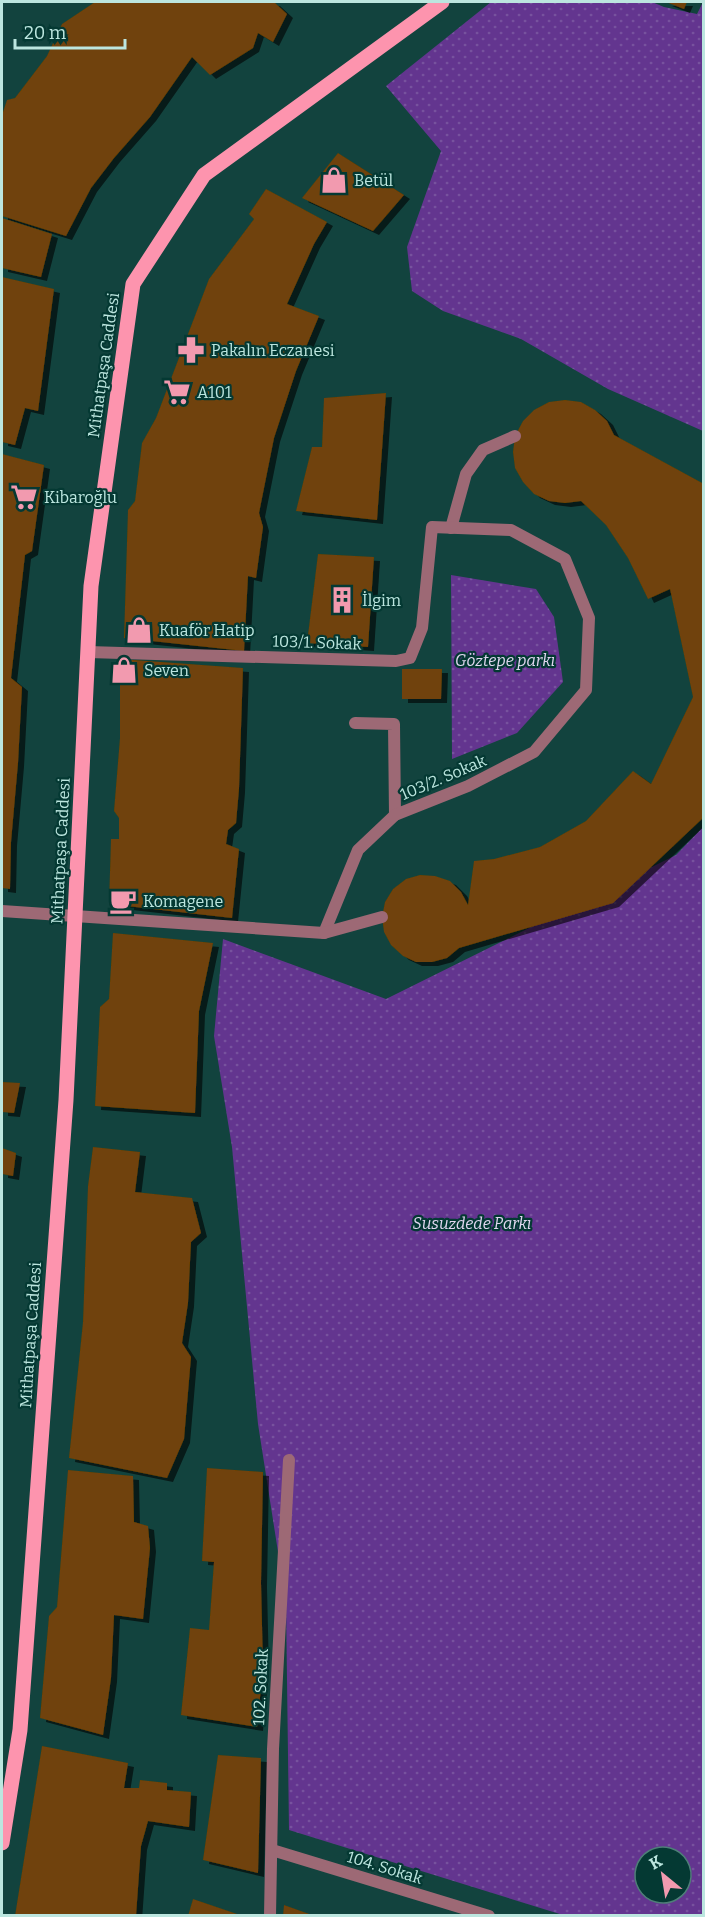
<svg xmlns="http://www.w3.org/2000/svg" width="705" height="1917" font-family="Bitter,serif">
<defs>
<pattern id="park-dots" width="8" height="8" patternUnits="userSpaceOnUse" patternTransform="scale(1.5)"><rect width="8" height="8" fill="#63358f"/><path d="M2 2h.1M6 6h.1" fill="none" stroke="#77529e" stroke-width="1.8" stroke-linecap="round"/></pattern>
<filter id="shadow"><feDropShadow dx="6" dy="4" stdDeviation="0" flood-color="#0009"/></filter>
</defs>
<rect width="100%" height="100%" fill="#12433e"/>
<g fill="url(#park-dots)" fill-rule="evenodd">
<polygon points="491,2 652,2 664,7 697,14 703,2 703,431 608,389 521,339 443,311 412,291 407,247 441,151 386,86"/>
<polygon points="451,575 536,589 554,617 563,682 517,733 452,759"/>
<path d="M703 827V1915H563L289 1830 286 1603 258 1424 232 1147 214 1036 223 939 386 999 676 855ZM645 1857H681V1893H645Z"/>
</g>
<g fill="#704207" filter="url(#shadow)">
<polygon points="95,2 274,2 287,14 273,42 258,33 253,48 210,75 192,57 150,117 114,158 91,188 66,236 2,216 2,115 7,100 15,98 47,56 62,24"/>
<polygon points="666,2 687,2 684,9"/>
<polygon points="338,153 404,195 373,231 302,198"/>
<polygon points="266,189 327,222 314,244 287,304 319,316 296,371 274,438 259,513 263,527 256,578 248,576 244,651 124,638 128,510 135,501 142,443 156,418 209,279 254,219 249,214"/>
<polygon points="2,218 52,234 41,277 2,268"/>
<polygon points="2,277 54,289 38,411 25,408 15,445 2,442"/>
<polygon points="386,393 377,520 296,511 312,447 322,447 324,398"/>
<polygon points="565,400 581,402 595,410 607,421 614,435 704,484 704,817 613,903 459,948 447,958 432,962 416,962 403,956 391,945 384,932 382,917 385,902 393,889 406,879 420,875 435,876 450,881 461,892 468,905 474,861 494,859 540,847 586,821 633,771 651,784 693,697 670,589 648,599 628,558 606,525 581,501 565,503 549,501 534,494 523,482 515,468 513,452 515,436 523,421 534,410 549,402"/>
<polygon points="2,454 44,465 32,551 25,555 11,678 22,687 18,763 11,842 10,889 2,888"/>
<polygon points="318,554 374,557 368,647 307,643"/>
<polygon points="120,659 243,668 239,789 236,823 228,830 226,844 239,849 232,918 109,904 111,839 119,839 119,818 114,811 120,738"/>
<polygon points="402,669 442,669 441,699 402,699"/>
<polygon points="113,933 213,943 199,1011 195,1113 95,1106 100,1007 109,999"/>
<polygon points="2,1082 20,1083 14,1113 2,1112"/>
<polygon points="93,1147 140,1152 135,1192 192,1198 201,1233 191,1242 188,1303 182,1343 191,1357 184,1439 167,1478 69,1458 83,1322 88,1186"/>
<polygon points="2,1148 16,1153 13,1176 2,1174"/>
<polygon points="207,1468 263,1472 261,1583 263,1668 257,1727 181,1715 190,1628 209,1630 214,1562 202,1561"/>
<polygon points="68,1470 133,1476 134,1522 148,1526 150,1548 143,1619 114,1615 111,1678 103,1735 40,1718 49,1616 57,1607"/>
<polygon points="42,1746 128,1763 124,1788 139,1788 140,1780 167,1783 167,1790 191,1792 189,1827 148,1821 141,1846 136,1916 15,1916"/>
<polygon points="218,1755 261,1758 258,1873 203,1860"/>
<polygon points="193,1899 240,1915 240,1916 188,1916"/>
<polygon points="284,1905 312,1915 312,1916 283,1916"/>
</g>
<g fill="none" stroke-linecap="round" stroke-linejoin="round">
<g stroke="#9d6975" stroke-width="12">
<polyline points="451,528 466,474 483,450 515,436"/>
<polyline points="355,723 394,724 395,815"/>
<polyline points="75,916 324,933 358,850 395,815 468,786 534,752 586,690 589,618 565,559 511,530 432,527 422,628 410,658 396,661 88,652"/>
<polyline points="324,933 382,917"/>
<polyline points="272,1850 489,1916"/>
<polyline points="270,1916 273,1749 289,1460"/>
</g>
<polyline stroke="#9d6975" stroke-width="12" points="2,911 75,916"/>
<polyline stroke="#fd94ae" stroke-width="15" points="2,1843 20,1730 66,1100 91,586 133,284 204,175 442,2"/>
</g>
<defs>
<symbol id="shop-bare" viewBox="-9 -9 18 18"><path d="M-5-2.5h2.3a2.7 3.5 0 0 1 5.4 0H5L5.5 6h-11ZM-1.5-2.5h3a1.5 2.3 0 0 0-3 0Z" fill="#f29aaf" stroke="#043933" stroke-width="2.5" paint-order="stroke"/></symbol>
<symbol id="pharmacy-bare" viewBox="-9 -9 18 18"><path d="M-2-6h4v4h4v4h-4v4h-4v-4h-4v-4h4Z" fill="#f29aaf" stroke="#043933" stroke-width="2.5" paint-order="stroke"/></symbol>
<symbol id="supermarket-bare" viewBox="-9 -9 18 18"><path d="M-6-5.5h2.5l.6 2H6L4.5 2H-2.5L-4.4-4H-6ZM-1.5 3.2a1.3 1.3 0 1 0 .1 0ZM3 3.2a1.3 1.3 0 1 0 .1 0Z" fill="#f29aaf" stroke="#043933" stroke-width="2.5" paint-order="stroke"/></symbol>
<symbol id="building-bare" viewBox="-9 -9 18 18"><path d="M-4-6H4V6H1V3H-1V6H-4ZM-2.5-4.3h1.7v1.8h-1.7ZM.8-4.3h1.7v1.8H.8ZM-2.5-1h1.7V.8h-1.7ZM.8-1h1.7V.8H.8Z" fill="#f29aaf" stroke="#043933" stroke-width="2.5" paint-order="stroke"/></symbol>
<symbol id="cafe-bare" viewBox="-9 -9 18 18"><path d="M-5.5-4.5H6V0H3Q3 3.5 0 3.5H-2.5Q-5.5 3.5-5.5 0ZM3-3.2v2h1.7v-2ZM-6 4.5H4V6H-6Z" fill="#f29aaf" stroke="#043933" stroke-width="2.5" paint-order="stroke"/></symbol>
</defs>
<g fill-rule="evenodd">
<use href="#shop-bare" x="315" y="161" width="38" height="38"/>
<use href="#pharmacy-bare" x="172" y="331" width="38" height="38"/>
<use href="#supermarket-bare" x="158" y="373" width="38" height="38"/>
<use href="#supermarket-bare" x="5" y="478" width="38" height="38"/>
<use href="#building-bare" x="323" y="581" width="38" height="38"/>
<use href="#shop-bare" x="120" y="611" width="38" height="38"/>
<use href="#shop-bare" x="105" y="651" width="38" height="38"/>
<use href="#cafe-bare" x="104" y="882" width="38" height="38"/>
</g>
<g text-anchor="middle" stroke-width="4.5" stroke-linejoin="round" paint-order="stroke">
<g font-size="16" fill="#bce6df" stroke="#043933" text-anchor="start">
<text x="354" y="186">Betül</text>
<text x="211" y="356">Pakalın Eczanesi</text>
<text x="197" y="398">A101</text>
<text x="44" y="503">Kibaroğlu</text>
<text x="362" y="606">İlgim</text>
<text x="159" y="636">Kuaför Hatip</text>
<text x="144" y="676">Seven</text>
<text x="143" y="907">Komagene</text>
</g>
<g font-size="16" fill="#bce6df" stroke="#043933">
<text transform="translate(103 365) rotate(-82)" y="6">Mithatpaşa Caddesi</text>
<text transform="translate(317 642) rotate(2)" y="6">103/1. Sokak</text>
<text transform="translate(443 777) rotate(-23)" y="6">103/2. Sokak</text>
<text transform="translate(60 851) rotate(-87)" y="6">Mithatpaşa Caddesi</text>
<text transform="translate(30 1335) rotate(-86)" y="6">Mithatpaşa Caddesi</text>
<text transform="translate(260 1687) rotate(-87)" y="6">102. Sokak</text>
<text transform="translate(385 1867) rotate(17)" y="6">104. Sokak</text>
</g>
<g font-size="16" font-style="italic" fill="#e1d7f0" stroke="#043933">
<text x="505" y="666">Göztepe parkı</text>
<text x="472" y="1229">Susuzdede Parkı</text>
</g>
</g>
<rect width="705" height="1917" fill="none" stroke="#bce6df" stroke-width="6"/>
<g transform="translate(663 1875) rotate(330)"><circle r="28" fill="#043933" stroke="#4e7e78" stroke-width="1.5"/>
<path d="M0-4.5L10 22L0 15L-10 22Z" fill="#f29aaf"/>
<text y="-9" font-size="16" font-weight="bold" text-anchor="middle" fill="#bce6df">K</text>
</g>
<path d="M15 39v9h110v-9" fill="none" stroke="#bce6df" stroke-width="3"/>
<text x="24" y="39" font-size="18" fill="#bce6df" stroke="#043933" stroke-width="4.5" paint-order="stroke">20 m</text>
</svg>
